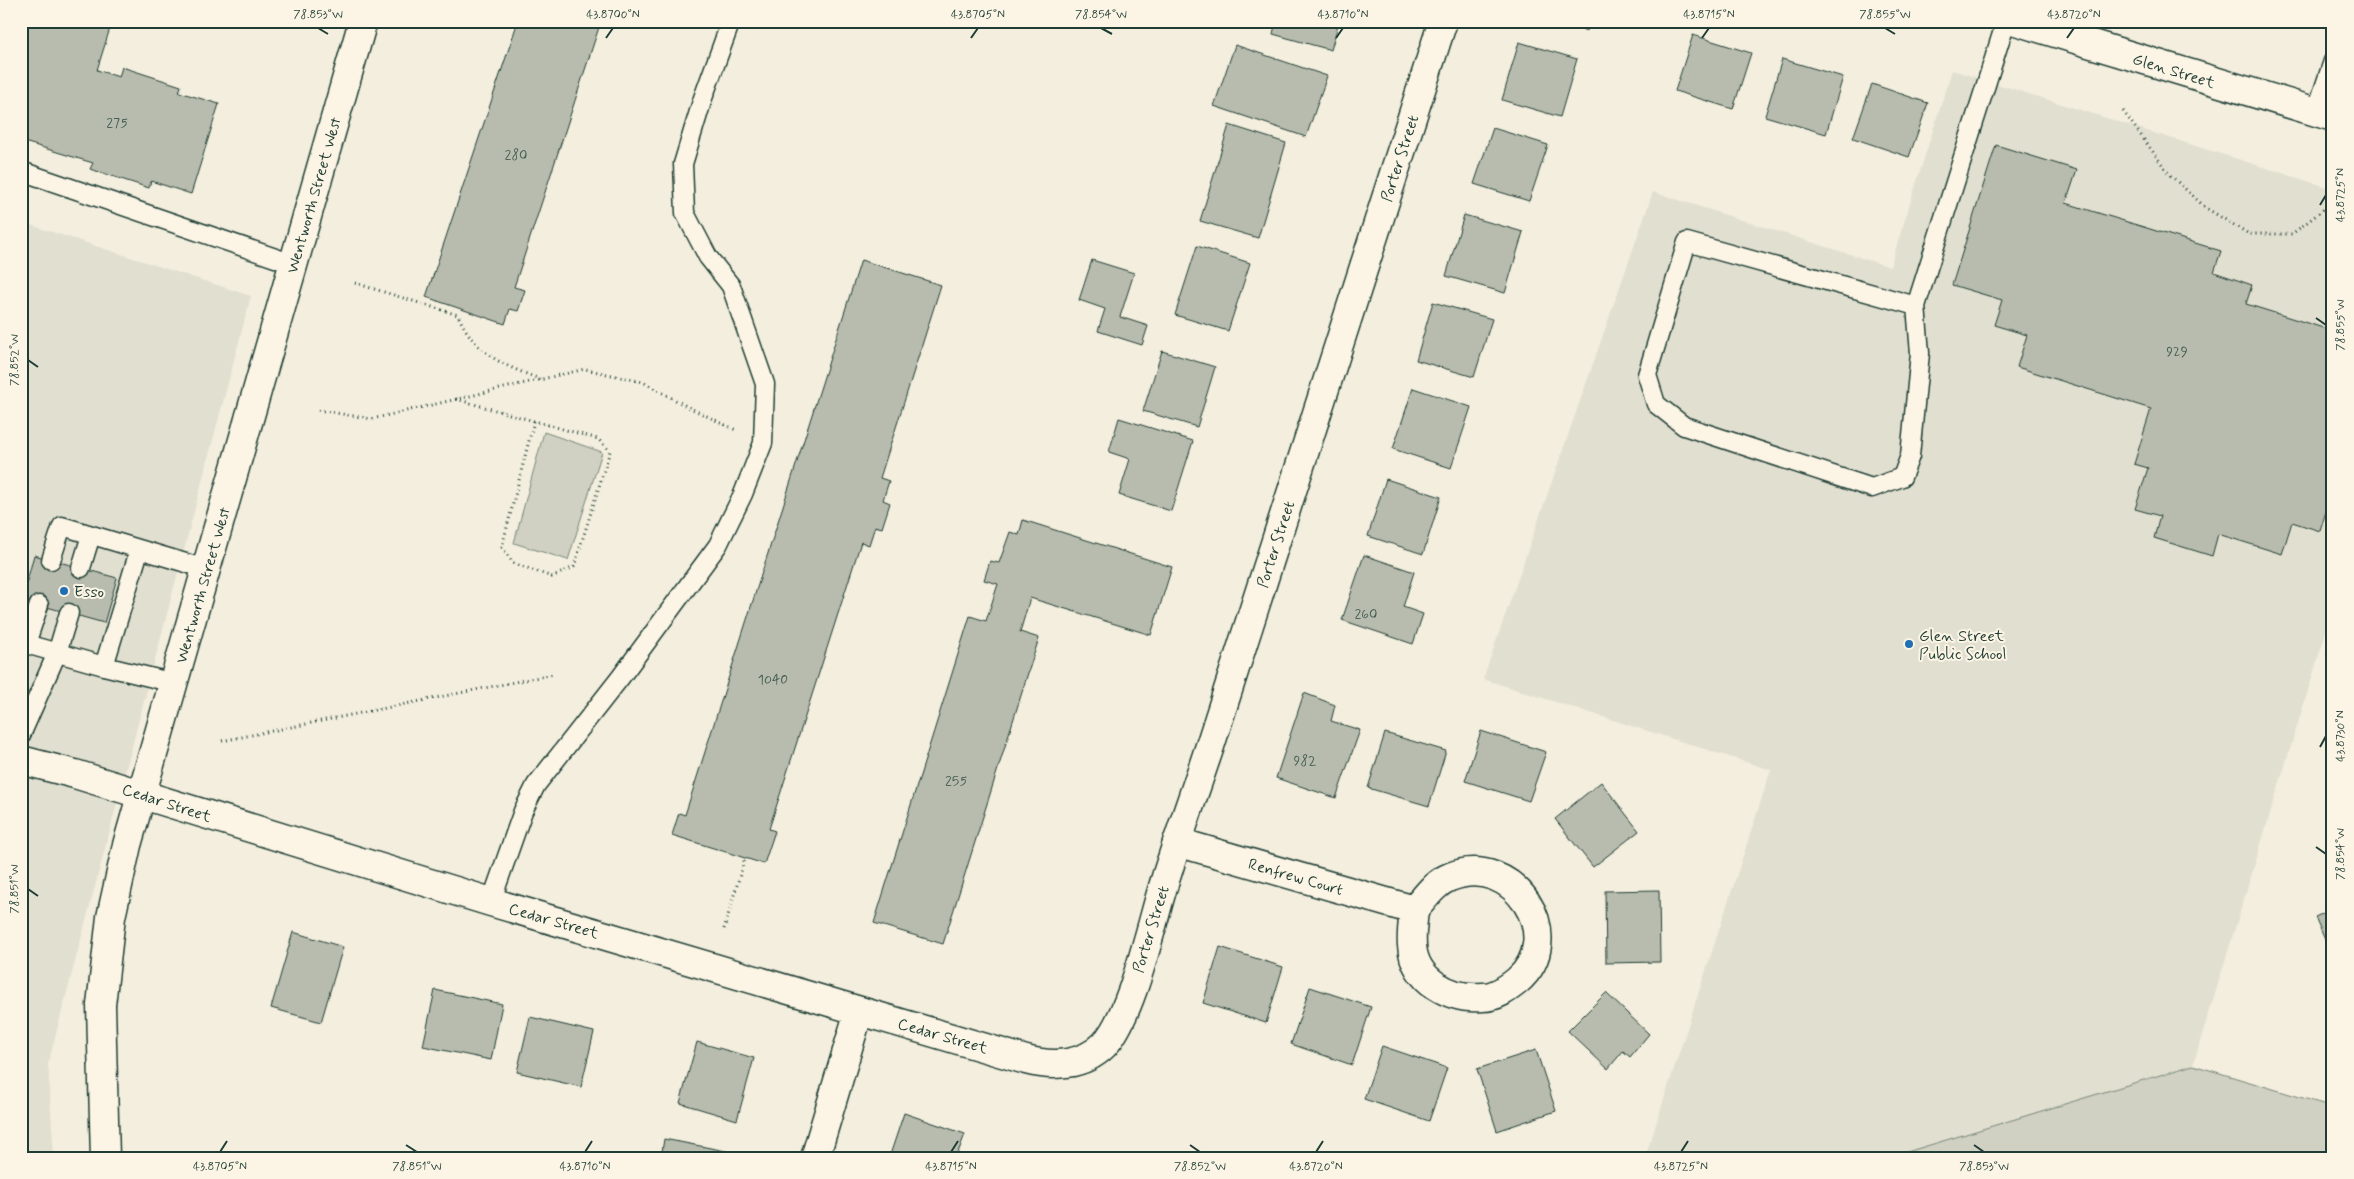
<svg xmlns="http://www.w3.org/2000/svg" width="2354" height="1179" font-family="Mynerve,sans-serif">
<rect width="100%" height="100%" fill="#f3eede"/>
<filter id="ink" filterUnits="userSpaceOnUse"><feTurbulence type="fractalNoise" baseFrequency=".02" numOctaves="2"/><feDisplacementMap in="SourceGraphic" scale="10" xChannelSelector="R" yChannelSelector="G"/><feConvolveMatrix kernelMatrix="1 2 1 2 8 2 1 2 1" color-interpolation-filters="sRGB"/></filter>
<g filter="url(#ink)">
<g fill="#e1dfd0">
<polygon points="1952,70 2333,189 2333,609 2193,1065 1887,1158 1645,1158 1771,770 1483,679 1653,192 1890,267"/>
<polygon points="21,222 251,296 48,1064 54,1158 21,1158"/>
</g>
<g fill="#d0d1c2" stroke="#78877b">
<polygon points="544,432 602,452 568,560 514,543"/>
<polygon points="2193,1065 2333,1107 2333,1158 1887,1158"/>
</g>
<g fill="#b8bcae" stroke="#1f3d34">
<polygon points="21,21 118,21 116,26 111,25 97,70 119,77 122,67 181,86 179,92 219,104 191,194 151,181 149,188 90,169 93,163 21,141"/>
<polygon points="518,21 601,21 514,287 525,290 518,311 510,309 505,324 426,297"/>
<polygon points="1276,21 1339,21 1331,50 1273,34"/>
<polygon points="1554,21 1590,21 1587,31"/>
<polygon points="1693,35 1751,53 1733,109 1675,91"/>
<polygon points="1519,42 1577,59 1560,117 1502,100"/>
<polygon points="1235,45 1327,76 1306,137 1214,106"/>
<polygon points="1782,59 1843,77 1826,134 1765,116"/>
<polygon points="1872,84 1928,103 1909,157 1853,138"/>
<polygon points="1229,125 1286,143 1258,238 1200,221"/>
<polygon points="1493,128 1548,145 1529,201 1474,184"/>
<polygon points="1996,145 2077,170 2066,203 2221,251 2214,272 2252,285 2246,304 2333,331 2333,489 2320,531 2292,522 2282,554 2218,534 2212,556 2154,538 2160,516 2135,509 2148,468 2134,464 2151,409 2017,367 2027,335 1994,325 2002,300 1952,285"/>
<polygon points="1464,215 1523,232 1505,293 1446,276"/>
<polygon points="1197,246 1250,263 1228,331 1175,315"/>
<polygon points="861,260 941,285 880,478 889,481 883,500 890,503 882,528 875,526 869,545 861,542 769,829 775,831 764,864 672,835 679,813 685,815"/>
<polygon points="1092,260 1134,273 1120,317 1148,326 1142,345 1098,331 1105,309 1079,300"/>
<polygon points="1433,302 1492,319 1474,377 1416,360"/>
<polygon points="1162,351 1215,367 1197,427 1143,411"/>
<polygon points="1413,388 1471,407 1451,468 1393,449"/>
<polygon points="1119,418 1193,441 1171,511 1119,495 1130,459 1109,452"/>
<polygon points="1386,479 1441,497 1423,554 1368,536"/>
<polygon points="1023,520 1172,567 1151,635 1030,598 1020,632 1039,638 943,944 874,923 970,616 986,621 998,584 984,580 990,561 999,563 1010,532 1019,535"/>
<polygon points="34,555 117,578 104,623 22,600"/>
<polygon points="1364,555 1414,572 1403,607 1423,614 1413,644 1342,620"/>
<polygon points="1304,693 1335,705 1331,721 1360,730 1336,798 1276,778"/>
<polygon points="1481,731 1546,752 1529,801 1465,781"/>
<polygon points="1385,733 1446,751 1429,806 1368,788"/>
<polygon points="1601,782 1639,831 1593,867 1555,819"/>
<polygon points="1659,890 1660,962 1606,963 1605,891"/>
<polygon points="2333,909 2333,958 2315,917"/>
<polygon points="293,932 343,947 321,1022 271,1008"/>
<polygon points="1220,947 1283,967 1266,1023 1203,1003"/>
<polygon points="1310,987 1371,1007 1352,1065 1291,1044"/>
<polygon points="435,990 502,1004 491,1060 423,1046"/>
<polygon points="1606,993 1649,1034 1630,1057 1623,1051 1608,1069 1568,1031"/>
<polygon points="530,1017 594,1032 581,1087 517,1072"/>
<polygon points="697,1042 754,1058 737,1120 680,1103"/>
<polygon points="1382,1046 1447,1068 1429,1121 1364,1099"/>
<polygon points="1536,1050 1556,1111 1497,1131 1477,1069"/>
<polygon points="904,1113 965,1134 956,1158 889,1158"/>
<polygon points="664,1139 726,1151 725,1158 661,1158"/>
</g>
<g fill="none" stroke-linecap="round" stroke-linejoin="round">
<defs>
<g id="service">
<polyline points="2316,112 2333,61"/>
<polyline points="21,171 293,264"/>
<polyline points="1916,306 1687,242 1647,375 1656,404 1684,426 1872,488 1902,477 1910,456 1920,353 1916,306 2006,21"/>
<polyline points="139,551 104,666 174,683"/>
<polyline points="51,560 62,526 206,569"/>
<polyline points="81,568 91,535"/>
<polyline points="26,644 104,666"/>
<polyline points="21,647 26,644 39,605"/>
<polyline points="21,735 57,653 69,613"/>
<polyline points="491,902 523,811 536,785 620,678 718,545 743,494 763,443 765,384 731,286 708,257 685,213 683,164 703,98 731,21"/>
</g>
<g id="minor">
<path d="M1177 842 1414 910C1425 898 1434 883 1450 877 1513 851 1569 937 1517 981 1507 989 1496 997 1483 997 1451 1000 1414 981 1412 945 1411 934 1413 921 1414 910"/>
<polyline points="815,1158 859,1011"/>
</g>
<g id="tertiary">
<polyline points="2016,21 2333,117"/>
<path d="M21 760 75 774 491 902 1026 1060C1052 1067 1083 1066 1104 1045 1131 1017 1150 930 1162 890 1177 841 1194 794 1210 746L1443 21"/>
</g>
<polyline id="secondary" points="105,1158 101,1005 111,917 127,845 363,21"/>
</defs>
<use href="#service" stroke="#1f3d34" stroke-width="21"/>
<use href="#minor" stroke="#1f3d34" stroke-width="31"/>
<use href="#tertiary" stroke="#1f3d34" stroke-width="31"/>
<use href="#secondary" stroke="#1f3d34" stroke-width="31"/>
<g stroke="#1f3d34" stroke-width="3" stroke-dasharray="1 4" stroke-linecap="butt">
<polyline points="2123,111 2170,175 2206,208 2249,234 2292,234 2333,202"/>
<path d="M355 283 458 315C475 354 502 365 540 379"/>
<polyline points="456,399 598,439 610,451 574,567 552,577 513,563 502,547 534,421"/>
<polyline points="318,410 372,419 585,369 643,382 688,407 736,430"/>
<polyline points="222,741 554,674"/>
<polyline points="724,929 745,858"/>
</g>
<use href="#service" stroke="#fcf5e5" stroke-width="18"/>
<use href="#minor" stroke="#fcf5e5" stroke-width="28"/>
<use href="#tertiary" stroke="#fcf5e5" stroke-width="28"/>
<use href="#secondary" stroke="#fcf5e5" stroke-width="28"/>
</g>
</g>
<path fill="none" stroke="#1f3d34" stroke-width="2" d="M318 28 328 34M1101 28 1112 34M1885 28 1895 34M606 38 613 28M971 38 978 28M1336 38 1343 28M1702 38 1709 28M2067 38 2074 28M2320 205 2326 195M2316 318 2326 325M28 360 38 367M2320 747 2326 736M2316 847 2326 854M28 889 38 896M406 1145 417 1152M1190 1145 1200 1152M1974 1145 1984 1152M220 1152 227 1141M585 1152 592 1141M951 1152 958 1141M1316 1152 1323 1141M1681 1152 1688 1141"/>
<g fill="#1f6fb2" stroke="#fcf5e5" stroke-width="2">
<circle cx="64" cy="591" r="5"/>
<circle cx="1909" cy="644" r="5"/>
</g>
<g text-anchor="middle" stroke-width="4" stroke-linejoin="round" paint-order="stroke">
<g font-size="14" fill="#455d52">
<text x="117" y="127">275</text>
<text x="516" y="159">280</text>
<text x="2177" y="356">929</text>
<text x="1366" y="618">260</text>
<text x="773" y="684">1040</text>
<text x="1305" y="765">982</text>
<text x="956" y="785">255</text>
</g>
<g font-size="16" fill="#1f3d34" stroke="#fcf5e5">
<text transform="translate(2174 70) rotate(17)" y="6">Glen Street</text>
<text transform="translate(1399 158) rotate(-72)" y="6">Porter Street</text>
<text transform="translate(313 195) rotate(-74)" y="6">Wentworth Street West</text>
<text transform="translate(1275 544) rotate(-72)" y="6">Porter Street</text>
<text transform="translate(202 585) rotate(-74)" y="6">Wentworth Street West</text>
<text transform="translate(167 802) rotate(18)" y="6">Cedar Street</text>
<text transform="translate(1296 876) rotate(16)" y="6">Renfrew Court</text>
<text transform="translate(554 920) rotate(16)" y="6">Cedar Street</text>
<text transform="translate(1150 929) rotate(-73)" y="6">Porter Street</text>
<text transform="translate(943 1035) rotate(16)" y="6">Cedar Street</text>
</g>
<g font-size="16" fill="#1f3d34" stroke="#fcf5e5" text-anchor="start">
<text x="74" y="597">Esso</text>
<text x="1919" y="641">Glen Street<tspan x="1919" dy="18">Public School</tspan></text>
</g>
</g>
<rect width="2354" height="1179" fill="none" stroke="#fcf5e5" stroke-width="55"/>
<rect x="28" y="28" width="2298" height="1124" fill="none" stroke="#1f3d34" stroke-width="2"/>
<g font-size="12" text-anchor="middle" fill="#1f3d34">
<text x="318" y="18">78.853°W</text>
<text x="613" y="18">43.8700°N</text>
<text x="978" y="18">43.8705°N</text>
<text x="1101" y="18">78.854°W</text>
<text x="1343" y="18">43.8710°N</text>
<text x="1709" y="18">43.8715°N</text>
<text x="1885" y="18">78.855°W</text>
<text x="2074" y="18">43.8720°N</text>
<text transform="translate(2340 195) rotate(-90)" y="4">43.8725°N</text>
<text transform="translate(2340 325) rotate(-90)" y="4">78.855°W</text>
<text transform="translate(14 360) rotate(-90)" y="4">78.852°W</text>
<text transform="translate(2340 736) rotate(-90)" y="4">43.8730°N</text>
<text transform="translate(2340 854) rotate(-90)" y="4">78.854°W</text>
<text transform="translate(14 889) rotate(-90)" y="4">78.851°W</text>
<text x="220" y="1170">43.8705°N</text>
<text x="417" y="1170">78.851°W</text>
<text x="585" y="1170">43.8710°N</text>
<text x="951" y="1170">43.8715°N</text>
<text x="1200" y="1170">78.852°W</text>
<text x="1316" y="1170">43.8720°N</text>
<text x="1681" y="1170">43.8725°N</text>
<text x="1984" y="1170">78.853°W</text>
</g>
</svg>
